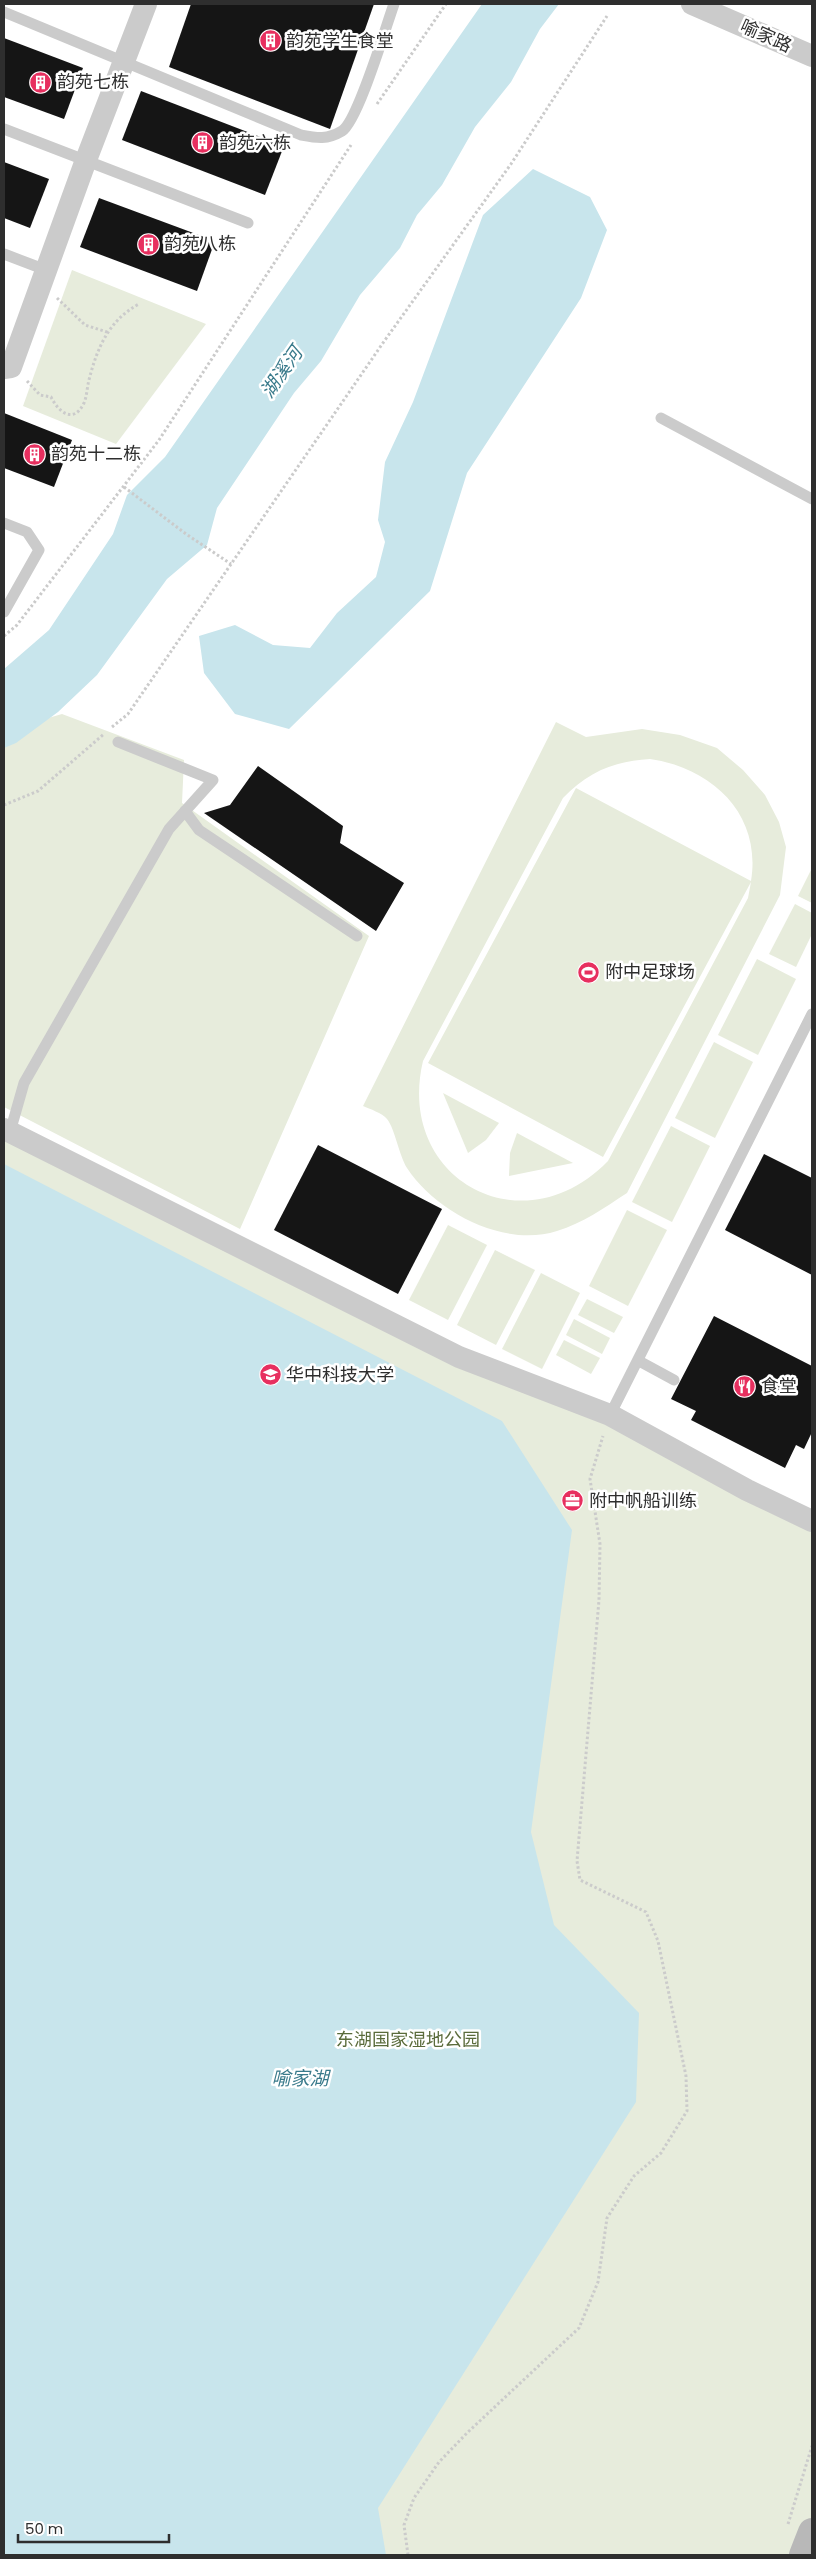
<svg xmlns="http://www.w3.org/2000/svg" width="816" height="2559" font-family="Poppins,'Noto Sans SC',sans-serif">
<rect width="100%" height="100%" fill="#fff"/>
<g fill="#e7ecdc" fill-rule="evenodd">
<polygon points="72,270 206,324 116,444 23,406"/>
<polygon points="62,714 184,760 182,803 369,936 240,1229 4,1107 4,731"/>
<path d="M556 722 586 737 642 729 680 735 717 748 743 770 765 795 779 822 786 847 780 895 627 1193C604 1208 583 1223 557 1231 504 1248 436 1212 407 1168 399 1155 395 1129 387 1119 382 1113 370 1109 363 1106ZM650 759C712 768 762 814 751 881L576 788 428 1063 603 1157 751 882 748 898 608 1161C523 1249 395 1179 423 1061L563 798C588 772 614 761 650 759Z"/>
<polygon points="812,868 812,903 798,896"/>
<polygon points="795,904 812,913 812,934 796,967 769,954"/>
<polygon points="757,959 796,979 758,1055 718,1035"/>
<polygon points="714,1042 753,1062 715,1138 675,1118"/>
<polygon points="443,1093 499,1123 486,1140 468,1153"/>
<polygon points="671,1126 710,1146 672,1222 632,1202"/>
<polygon points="4,1131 812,1525 812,2555 4,2555"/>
<polygon points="517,1133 573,1163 509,1176 510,1153"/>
<polygon points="627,1210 667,1230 628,1306 589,1286"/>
<polygon points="448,1225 487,1245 448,1320 409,1300"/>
<polygon points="495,1250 535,1270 496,1345 457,1325"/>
<polygon points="541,1273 580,1293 542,1369 502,1349"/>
<polygon points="587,1299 623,1317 614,1333 578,1315"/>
<polygon points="574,1319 610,1338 602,1354 566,1335"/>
<polygon points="564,1340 600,1358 591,1374 556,1355"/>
</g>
<g fill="#c8e5ec">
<polygon points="482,4 559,4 540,29 511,82 475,127 442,185 417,215 400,248 360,295 321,361 294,393 217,508 207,545 167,579 97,675 58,712 16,743 4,748 4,669 49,630 113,534 127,495 165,457"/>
<polygon points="533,169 590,197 607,230 581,298 467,473 430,591 289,729 235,714 204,673 199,636 235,625 273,645 310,648 337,613 376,577 385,542 378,520 385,462 413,402 483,215"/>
<polygon points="4,1164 502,1421 572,1530 531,1832 554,1925 639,2013 636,2102 378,2508 386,2555 4,2555"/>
</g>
<g fill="#151515">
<polygon points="191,4 374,4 330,129 169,67"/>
<polygon points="4,38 83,68 64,119 4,97"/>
<polygon points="141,91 284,146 265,195 122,140"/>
<polygon points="4,162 49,179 30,228 4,218"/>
<polygon points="99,198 215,241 197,291 80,247"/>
<polygon points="4,413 72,440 54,487 4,468"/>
<polygon points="258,766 343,826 340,843 404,883 376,931 204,813 230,805"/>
<polygon points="318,1145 442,1209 398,1294 274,1230"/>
<polygon points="764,1154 812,1178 812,1275 725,1230"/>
<polygon points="714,1316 812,1366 812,1432 804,1449 796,1445 785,1468 691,1420 696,1411 671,1399"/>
</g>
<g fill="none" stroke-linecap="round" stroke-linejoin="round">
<g stroke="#cbcbcb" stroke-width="3" stroke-dasharray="2.5 2.5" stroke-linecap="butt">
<polyline points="377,104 446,4"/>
<polyline points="57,298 85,325 107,332"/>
<path d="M27 381 40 395 51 397C59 413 74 424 84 403 87 396 87 387 89 380 97 348 109 320 139 304"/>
<polyline points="124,487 186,534 231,564"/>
<polyline points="4,636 17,625 159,440 351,145"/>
<polyline points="112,727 128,714 385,340 511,164 607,16"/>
<polyline points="4,805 38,791 104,734"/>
<polyline points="788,2524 812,2446"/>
<polyline points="408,2555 404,2525 414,2498 439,2462 468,2432 579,2328 598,2282 607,2218 634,2176 661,2153 687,2111 686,2076 658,1941 646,1912 580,1880 577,1861 599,1600 600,1544 590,1479 603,1436"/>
</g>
<g stroke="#cbcbcb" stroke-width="11">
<path d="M4 12 301 135C317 138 327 140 342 131 358 121 386 26 394 4"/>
<polyline points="4,129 248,223"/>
<polyline points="4,254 46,270"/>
<polyline points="661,418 812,499"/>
<polyline points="4,523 27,532 39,550 4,612"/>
<polyline points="185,811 199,830 357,936"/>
<polyline points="10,1132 24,1083 169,829 213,780 118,742"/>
<polyline points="639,1361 674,1380"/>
<polyline points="610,1415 812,1014"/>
</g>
<g stroke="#cbcbcb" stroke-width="22">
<polyline points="692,4 812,56"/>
<polyline points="4,368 11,367 86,160 146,4"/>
<polyline points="4,1129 459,1357 610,1415 747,1490 812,1521"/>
</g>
<polyline stroke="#b8b8b8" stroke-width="28" points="803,2555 812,2532"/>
</g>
<defs>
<symbol id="building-disc" viewBox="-11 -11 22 22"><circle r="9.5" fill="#e72f5f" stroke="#fff"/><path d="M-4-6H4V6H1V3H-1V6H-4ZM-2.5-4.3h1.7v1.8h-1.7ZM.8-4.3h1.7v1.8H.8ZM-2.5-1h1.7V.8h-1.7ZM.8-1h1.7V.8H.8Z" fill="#fff"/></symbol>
<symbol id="stadium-disc" viewBox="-11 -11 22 22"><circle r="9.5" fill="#e72f5f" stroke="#fff"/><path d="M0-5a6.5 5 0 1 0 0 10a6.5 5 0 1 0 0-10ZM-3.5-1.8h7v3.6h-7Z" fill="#fff"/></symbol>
<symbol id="university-disc" viewBox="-11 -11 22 22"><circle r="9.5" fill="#e72f5f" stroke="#fff"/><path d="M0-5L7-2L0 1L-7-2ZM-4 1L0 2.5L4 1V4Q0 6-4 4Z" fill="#fff"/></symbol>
<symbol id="restaurant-disc" viewBox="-11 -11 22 22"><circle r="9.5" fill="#e72f5f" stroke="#fff"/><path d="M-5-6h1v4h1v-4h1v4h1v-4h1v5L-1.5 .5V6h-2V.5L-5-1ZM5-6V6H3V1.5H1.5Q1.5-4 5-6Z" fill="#fff"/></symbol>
<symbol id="office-disc" viewBox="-11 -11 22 22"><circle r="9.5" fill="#e72f5f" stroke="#fff"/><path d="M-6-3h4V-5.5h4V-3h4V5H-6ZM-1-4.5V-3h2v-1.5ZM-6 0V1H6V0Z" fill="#fff"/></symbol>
</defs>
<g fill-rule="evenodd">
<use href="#building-disc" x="258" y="28" width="25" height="25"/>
<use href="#building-disc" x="28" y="70" width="25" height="25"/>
<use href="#building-disc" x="190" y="130" width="25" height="25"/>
<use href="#building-disc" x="136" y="232" width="25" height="25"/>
<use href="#building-disc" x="22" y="442" width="25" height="25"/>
<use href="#stadium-disc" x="576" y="960" width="25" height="25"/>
<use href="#university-disc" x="258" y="1362" width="25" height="25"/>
<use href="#restaurant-disc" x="732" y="1374" width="25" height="25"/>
<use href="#office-disc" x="560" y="1488" width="25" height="25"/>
</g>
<g text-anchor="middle" stroke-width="5" stroke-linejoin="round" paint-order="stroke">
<g font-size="18" fill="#2e2e2e" stroke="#fff">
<text transform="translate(766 36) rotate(24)" y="6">喻家路</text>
</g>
<g font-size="18" fill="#2e2e2e" stroke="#fff" text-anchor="start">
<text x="286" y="47">韵苑学生食堂</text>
<text x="57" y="88">韵苑七栋</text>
<text x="219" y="149">韵苑六栋</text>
<text x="164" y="250">韵苑八栋</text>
<text x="51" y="460">韵苑十二栋</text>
<text x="605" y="978">附中足球场</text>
<text x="286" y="1381">华中科技大学</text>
<text x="761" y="1392">食堂</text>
<text x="589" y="1507">附中帆船训练</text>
</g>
<g font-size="18" fill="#5a6b3b" stroke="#fff">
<text x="408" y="2046">东湖国家湿地公园</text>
</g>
<g font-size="19" font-style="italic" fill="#397a8b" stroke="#fff">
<text transform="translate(281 372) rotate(-55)" y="7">湖溪河</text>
<text x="300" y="2085">喻家湖</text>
</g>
</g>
<rect width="816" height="2559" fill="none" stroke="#2e2e2e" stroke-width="10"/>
<path d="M18 2534v8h151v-8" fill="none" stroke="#2e2e2e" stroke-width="2.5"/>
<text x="25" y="2534" font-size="15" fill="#2e2e2e" stroke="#ffffff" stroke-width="4" paint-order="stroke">50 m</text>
</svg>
